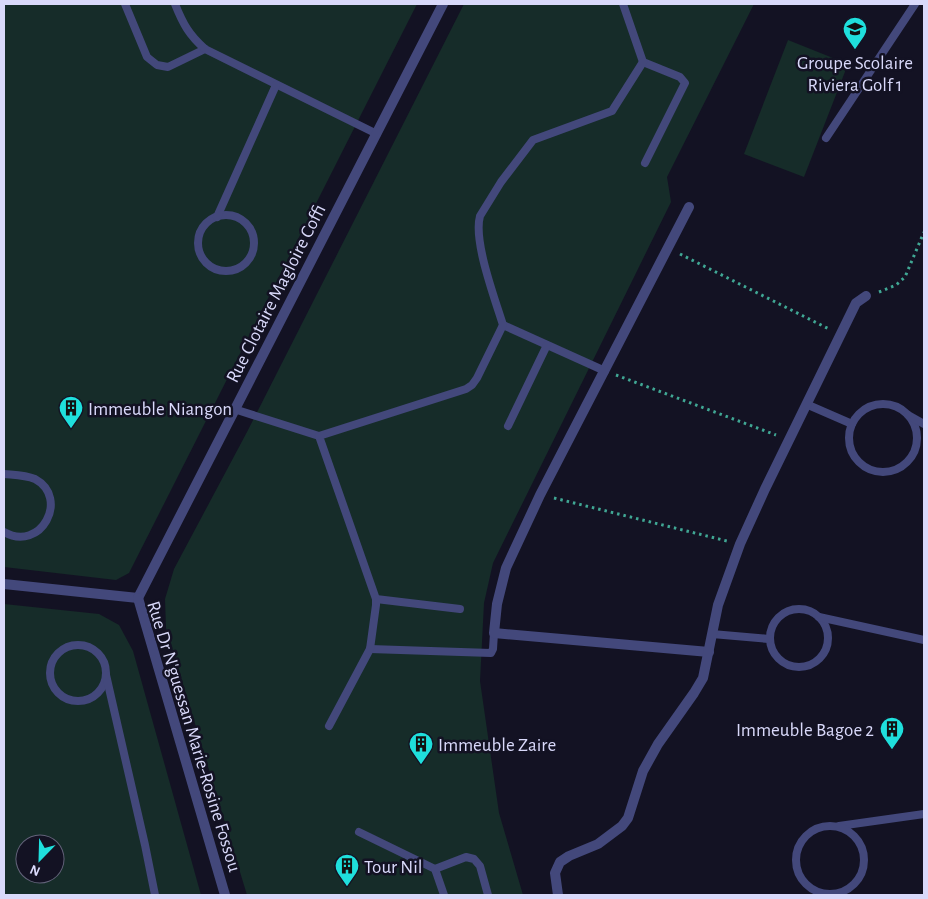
<svg xmlns="http://www.w3.org/2000/svg" width="928" height="899" font-family="'Alegreya Sans',sans-serif">
<rect width="100%" height="100%" fill="#131223"/>
<g fill="#162c29" fill-rule="evenodd">
<polygon points="4,4 417,4 129,573 116,580 4,567"/>
<polygon points="464,4 754,4 667,177 671,202 493,563 484,603 480,681 499,813 523,895 247,895 166,628 165,599 174,569 247,432"/>
<polygon points="788,40 848,64 804,177 744,154"/>
<path d="M4 604 99 614 119 625 133 651 201 895H4ZM25 844H55V874H25Z"/>
</g>
<g fill="none" stroke-linecap="round" stroke-linejoin="round">
<g stroke="#40a794" stroke-width="3" stroke-dasharray="2.5 4" stroke-linecap="butt">
<polyline points="680,254 829,329"/>
<polyline points="879,292 896,285 905,277 924,232"/>
<polyline points="616,375 776,435"/>
<polyline points="554,498 727,541"/>
</g>
<g stroke="#43487b" stroke-width="8">
<polyline points="125,4 147,57 157,65 168,67 205,49"/>
<path d="M175 4C183 24 189 35 205 49L377 134"/>
<polyline points="623,4 643,62 680,77 685,83 645,163"/>
<polyline points="826,138 915,4"/>
<circle cx="226" cy="243" r="28"/>
<polyline points="217,217 276,85"/>
<polyline points="503,325 605,371"/>
<polyline points="806,404 852,424"/>
<circle cx="883" cy="438" r="34"/>
<polyline points="234,409 319,436"/>
<polyline points="908,415 924,424"/>
<polyline points="508,426 547,345"/>
<path d="M4 474C14 475 25 475 35 479 70 498 41 553 4 532"/>
<polyline points="376,599 460,609"/>
<circle cx="799" cy="638" r="29"/>
<polyline points="819,617 924,640"/>
<polyline points="712,634 769,639"/>
<circle cx="78" cy="673" r="28"/>
<polyline points="370,649 491,653 493,649 494,633"/>
<polyline points="106,675 145,845 155,895"/>
<path d="M329 726 370 649 376 605V599L319 436 466 389 472 385 477 378 503 325C495 299 473 241 480 216L501 182 533 140 612 111 643 62"/>
<polyline points="839,826 924,814"/>
<circle cx="830" cy="860" r="34"/>
<polyline points="359,832 435,869 444,895"/>
<polyline points="435,869 466,857 474,859 480,866 488,895"/>
</g>
<g stroke="#43487b" stroke-width="10">
<polyline points="689,207 540,495 506,568 497,604 494,633 709,652"/>
<polyline points="4,584 138,598"/>
<polyline points="138,598 443,4"/>
<polyline points="138,598 225,895"/>
<polyline points="558,895 555,873 560,862 569,856 598,844 622,826 628,818 643,771 658,744 694,693 703,678 718,605 740,544 765,489 856,303 866,296"/>
</g>
</g>
<defs>
<symbol id="school-pin" viewBox="-11 -11 22 30"><path d="M0 17L-7.5 6A9.5 9.5 0 1 1 7.5 6Z" fill="#1fdfdc" stroke="#131223"/><path d="M0-5L7-2L0 1L-7-2ZM-4 1L0 2.5L4 1V4Q0 6-4 4Z" fill="#111"/></symbol>
<symbol id="building-pin" viewBox="-11 -11 22 30"><path d="M0 17L-7.5 6A9.5 9.5 0 1 1 7.5 6Z" fill="#1fdfdc" stroke="#131223"/><path d="M-4-6H4V6H1V3H-1V6H-4ZM-2.5-4.3h1.7v1.8h-1.7ZM.8-4.3h1.7v1.8H.8ZM-2.5-1h1.7V.8h-1.7ZM.8-1h1.7V.8H.8Z" fill="#111"/></symbol>
</defs>
<g fill-rule="evenodd">
<use href="#school-pin" x="841" y="15" width="28" height="38"/>
<use href="#building-pin" x="57" y="394" width="28" height="38"/>
<use href="#building-pin" x="878" y="715" width="28" height="38"/>
<use href="#building-pin" x="407" y="730" width="28" height="38"/>
<use href="#building-pin" x="333" y="852" width="28" height="38"/>
</g>
<g text-anchor="middle" stroke-width="5" stroke-linejoin="round" paint-order="stroke">
<g font-size="19" fill="#d9d9fa" stroke="#131223" text-anchor="start">
<text x="855" y="69" text-anchor="middle">Groupe Scolaire<tspan x="855" dy="22">Riviera Golf 1</tspan></text>
<text x="88" y="415">Immeuble Niangon</text>
<text x="874" y="736" text-anchor="end">Immeuble Bagoe 2</text>
<text x="438" y="751">Immeuble Zaire</text>
<text x="364" y="873">Tour Nil</text>
</g>
<g font-size="19" fill="#d9d9fa" stroke="#131223">
<text transform="translate(275 293) rotate(-63)" y="7">Rue Clotaire Magloire Coffi</text>
<text transform="translate(195 736) rotate(73)" y="7">Rue Dr N'guessan Marie-Rosine Fossou</text>
</g>
</g>
<rect width="928" height="899" fill="none" stroke="#d9d9fa" stroke-width="10"/>
<g transform="translate(40 859) rotate(203)"><circle r="24" fill="#131223" stroke="#626279"/>
<path d="M0-4L9 19L0 12L-9 19Z" fill="#1fdfdc"/>
<text y="-8" font-size="14" font-weight="bold" text-anchor="middle" fill="#d9d9fa">N</text>
</g>
</svg>
